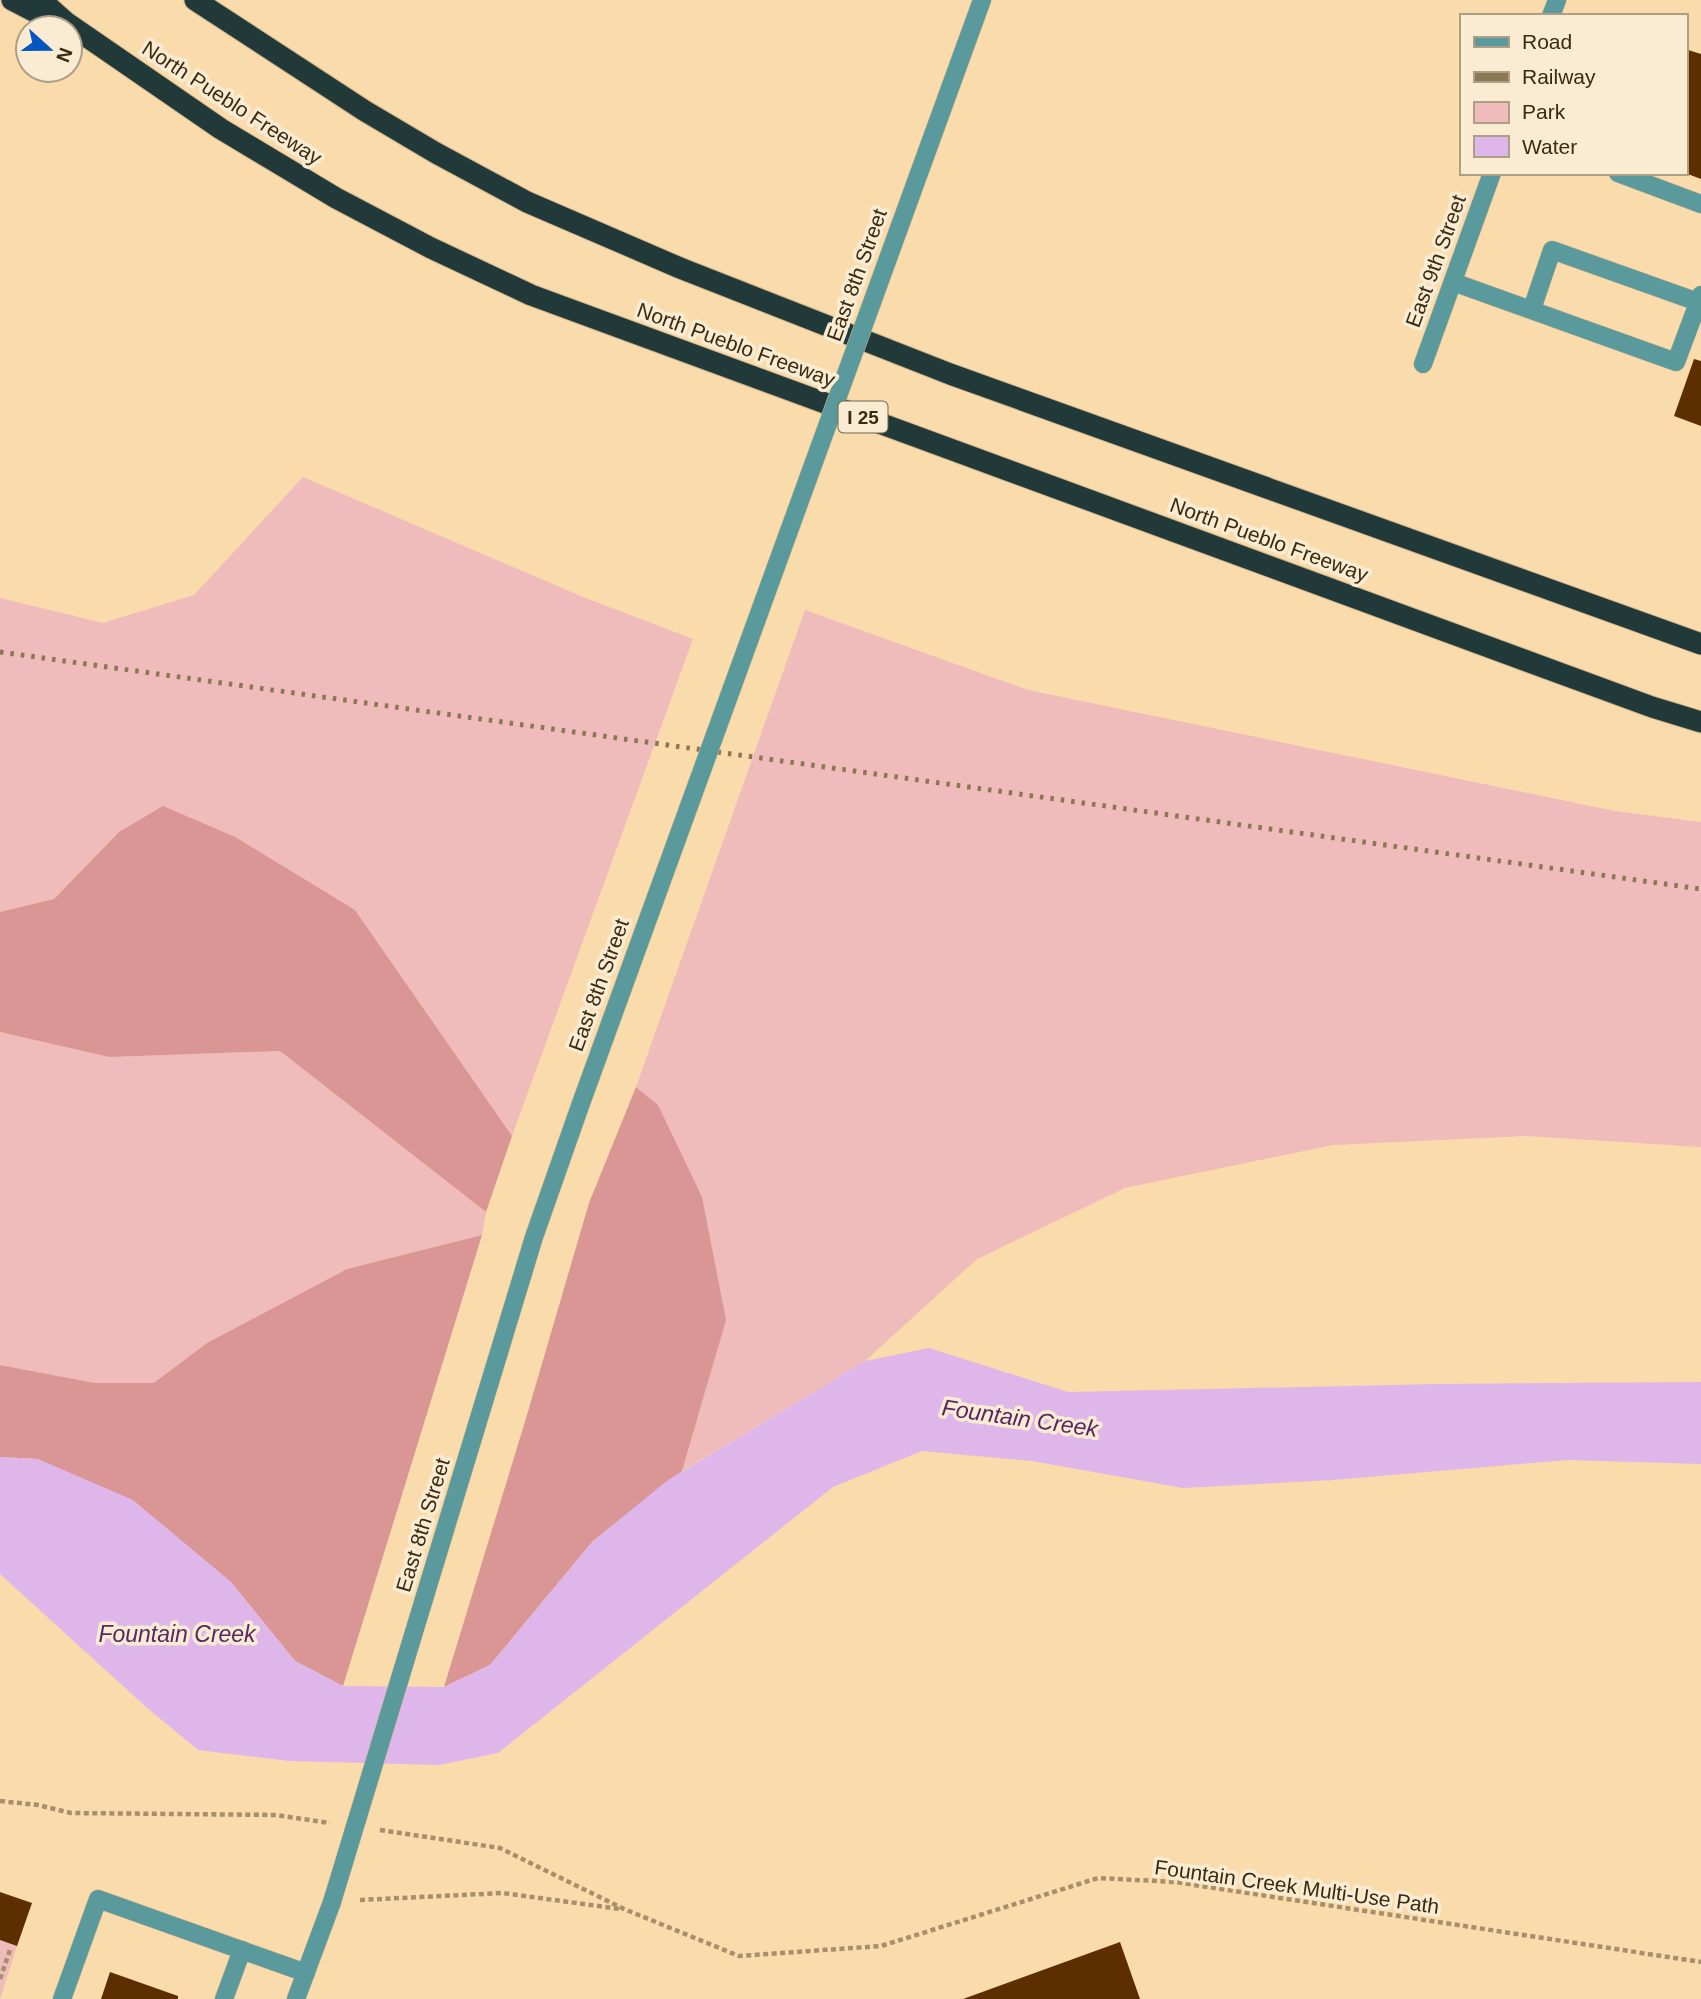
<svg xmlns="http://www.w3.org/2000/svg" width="1701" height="1999" font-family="Helvetica,sans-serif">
<rect width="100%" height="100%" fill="#f9dbac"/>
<g fill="#efbbbb">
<polygon points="303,477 583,597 693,639 512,1136 355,910 119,832 54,899 0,912 0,598 103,623 194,595"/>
<polygon points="805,610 1028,690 1615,811 1701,822 1701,1147 1527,1136 1333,1145 1125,1188 977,1259 865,1361 682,1471 726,1319 658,1105 636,1087"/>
<polygon points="0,1032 109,1057 280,1051 486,1212 482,1235 347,1269 207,1343 154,1384 95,1383 0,1365"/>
<polygon points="0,1940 17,1946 0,1999"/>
</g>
<g fill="#da9595">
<polygon points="163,806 235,837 355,910 512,1136 486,1212 280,1051 109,1057 0,1032 0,912 54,899 119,832"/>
<polygon points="636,1087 658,1105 702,1197 726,1320 682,1471 593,1541 490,1665 444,1687 527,1415 589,1203"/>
<polygon points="482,1235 343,1686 295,1661 230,1581 38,1459 0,1457 0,1365 95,1383 154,1383 207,1343 347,1269"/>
</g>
<polygon fill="#dfb6ea" points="929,1348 1068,1392 1438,1384 1701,1382 1701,1464 1568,1460 1333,1480 1183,1488 1032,1461 922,1451 833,1487 498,1753 439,1765 289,1761 198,1750 145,1706 0,1574 0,1457 38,1459 133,1500 230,1581 295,1661 343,1686 444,1687 490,1665 593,1541 668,1480 865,1361"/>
<g fill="#5d2f00">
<polygon points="1685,49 1701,54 1701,179 1685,173"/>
<polygon points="1694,359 1701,361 1701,426 1674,416"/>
<polygon points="0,1892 32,1903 17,1946 0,1940"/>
<polygon points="1120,1942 1140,1999 963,1999"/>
<polygon points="110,1972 178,1996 178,1999 101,1999"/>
</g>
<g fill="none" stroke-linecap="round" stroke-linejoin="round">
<defs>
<g id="service">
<polyline points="1618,173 1701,204"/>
<polyline points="1453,282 1676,362 1701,295"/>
<polyline points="1532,309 1552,250 1698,302"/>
<polyline points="62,1999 98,1899 306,1973"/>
<polyline points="224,1999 242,1950"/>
</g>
<g id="minor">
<polyline points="1551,16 1557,0"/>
<polyline points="1423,364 1492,173"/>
</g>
<g id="tertiary">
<polyline points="898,231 982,0"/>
<polyline points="296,1999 332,1902"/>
</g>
<g id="motorway">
<polyline points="12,0 39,14 55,19"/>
<polyline points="41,0 67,23 221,129 336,198 431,248 531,295 1652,707 1701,722"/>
<polyline points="195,0 365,111 436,153 527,202 680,268 950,374 1701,644"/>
</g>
</defs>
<use href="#service" stroke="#d3b88d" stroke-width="19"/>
<use href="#minor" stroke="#d3b88d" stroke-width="19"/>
<use href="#tertiary" stroke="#d3b88d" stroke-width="19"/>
<use href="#motorway" stroke="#d3b88d" stroke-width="23"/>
<g stroke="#a78f6a" stroke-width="4.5" stroke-dasharray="5 3.5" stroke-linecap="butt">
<polyline points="0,1801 38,1805 71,1813 276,1815 330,1823"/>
<polyline points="380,1830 500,1848 624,1909 739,1956 881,1946 1098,1878 1175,1882 1701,1962"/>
<polyline points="360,1900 503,1893 620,1909"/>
<polyline points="0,1979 10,1950"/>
</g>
<use href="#service" stroke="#5b9a9c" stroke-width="18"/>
<use href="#minor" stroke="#5b9a9c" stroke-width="18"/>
<use href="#tertiary" stroke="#5b9a9c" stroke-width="18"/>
<use href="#motorway" stroke="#22393a" stroke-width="21"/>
<polyline stroke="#8c7755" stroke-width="5" stroke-dasharray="3.5 7" stroke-linecap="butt" points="0,652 1701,889"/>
<defs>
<polyline id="tertiary-bridge" points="332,1902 534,1237 580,1106 898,231"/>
</defs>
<use href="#tertiary-bridge" stroke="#d3b88d" stroke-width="19" stroke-linecap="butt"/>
<use href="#tertiary-bridge" stroke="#5b9a9c" stroke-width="18"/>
</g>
<g text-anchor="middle" stroke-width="7" stroke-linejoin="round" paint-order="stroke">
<rect fill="#faebd3" stroke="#73644c" stroke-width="2" x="838.5" y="401.5" width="49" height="31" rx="5"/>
<g font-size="19" font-weight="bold" fill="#392a12">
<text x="863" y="424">I 25</text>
</g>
<g font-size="21" fill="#392a12" stroke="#faebd3">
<text transform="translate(232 103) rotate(33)" y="7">North Pueblo Freeway</text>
<text transform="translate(1436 261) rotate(-70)" y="7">East 9th Street</text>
<text transform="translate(857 275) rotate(-70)" y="7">East 8th Street</text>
<text transform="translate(736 345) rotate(20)" y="7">North Pueblo Freeway</text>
<text transform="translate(1269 540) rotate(20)" y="7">North Pueblo Freeway</text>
<text transform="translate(599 985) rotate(-70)" y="7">East 8th Street</text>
<text transform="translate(423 1525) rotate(-73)" y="7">East 8th Street</text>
<text transform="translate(1297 1887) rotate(8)" y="7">Fountain Creek Multi-Use Path</text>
</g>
<g font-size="23" font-style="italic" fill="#582764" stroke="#faebd3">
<text transform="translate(1020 1418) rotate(8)" y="8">Fountain Creek</text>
<text x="177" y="1642">Fountain Creek</text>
</g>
</g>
<rect x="1460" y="14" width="228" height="161" fill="#faebd3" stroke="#ad9e86" stroke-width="2"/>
<rect x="1474" y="37" width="35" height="10" fill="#5b9a9c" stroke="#ad9e86" stroke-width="2"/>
<text x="1522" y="49" font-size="21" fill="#392a12">Road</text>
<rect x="1474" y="72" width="35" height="10" fill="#8c7755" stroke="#ad9e86" stroke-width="2"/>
<text x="1522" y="84" font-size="21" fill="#392a12">Railway</text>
<rect x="1474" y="102" width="35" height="21" fill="#efbbbb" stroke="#ad9e86" stroke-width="2"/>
<text x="1522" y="119" font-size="21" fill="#392a12">Park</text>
<rect x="1474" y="136" width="35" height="21" fill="#dfb6ea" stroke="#ad9e86" stroke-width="2"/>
<text x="1522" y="154" font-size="21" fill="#392a12">Water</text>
<g transform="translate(49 49) rotate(111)"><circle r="33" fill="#faebd3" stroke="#ad9e86" stroke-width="2"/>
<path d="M0-5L12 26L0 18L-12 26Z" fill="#0556c0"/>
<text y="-10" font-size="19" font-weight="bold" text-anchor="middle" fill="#392a12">N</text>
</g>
</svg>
